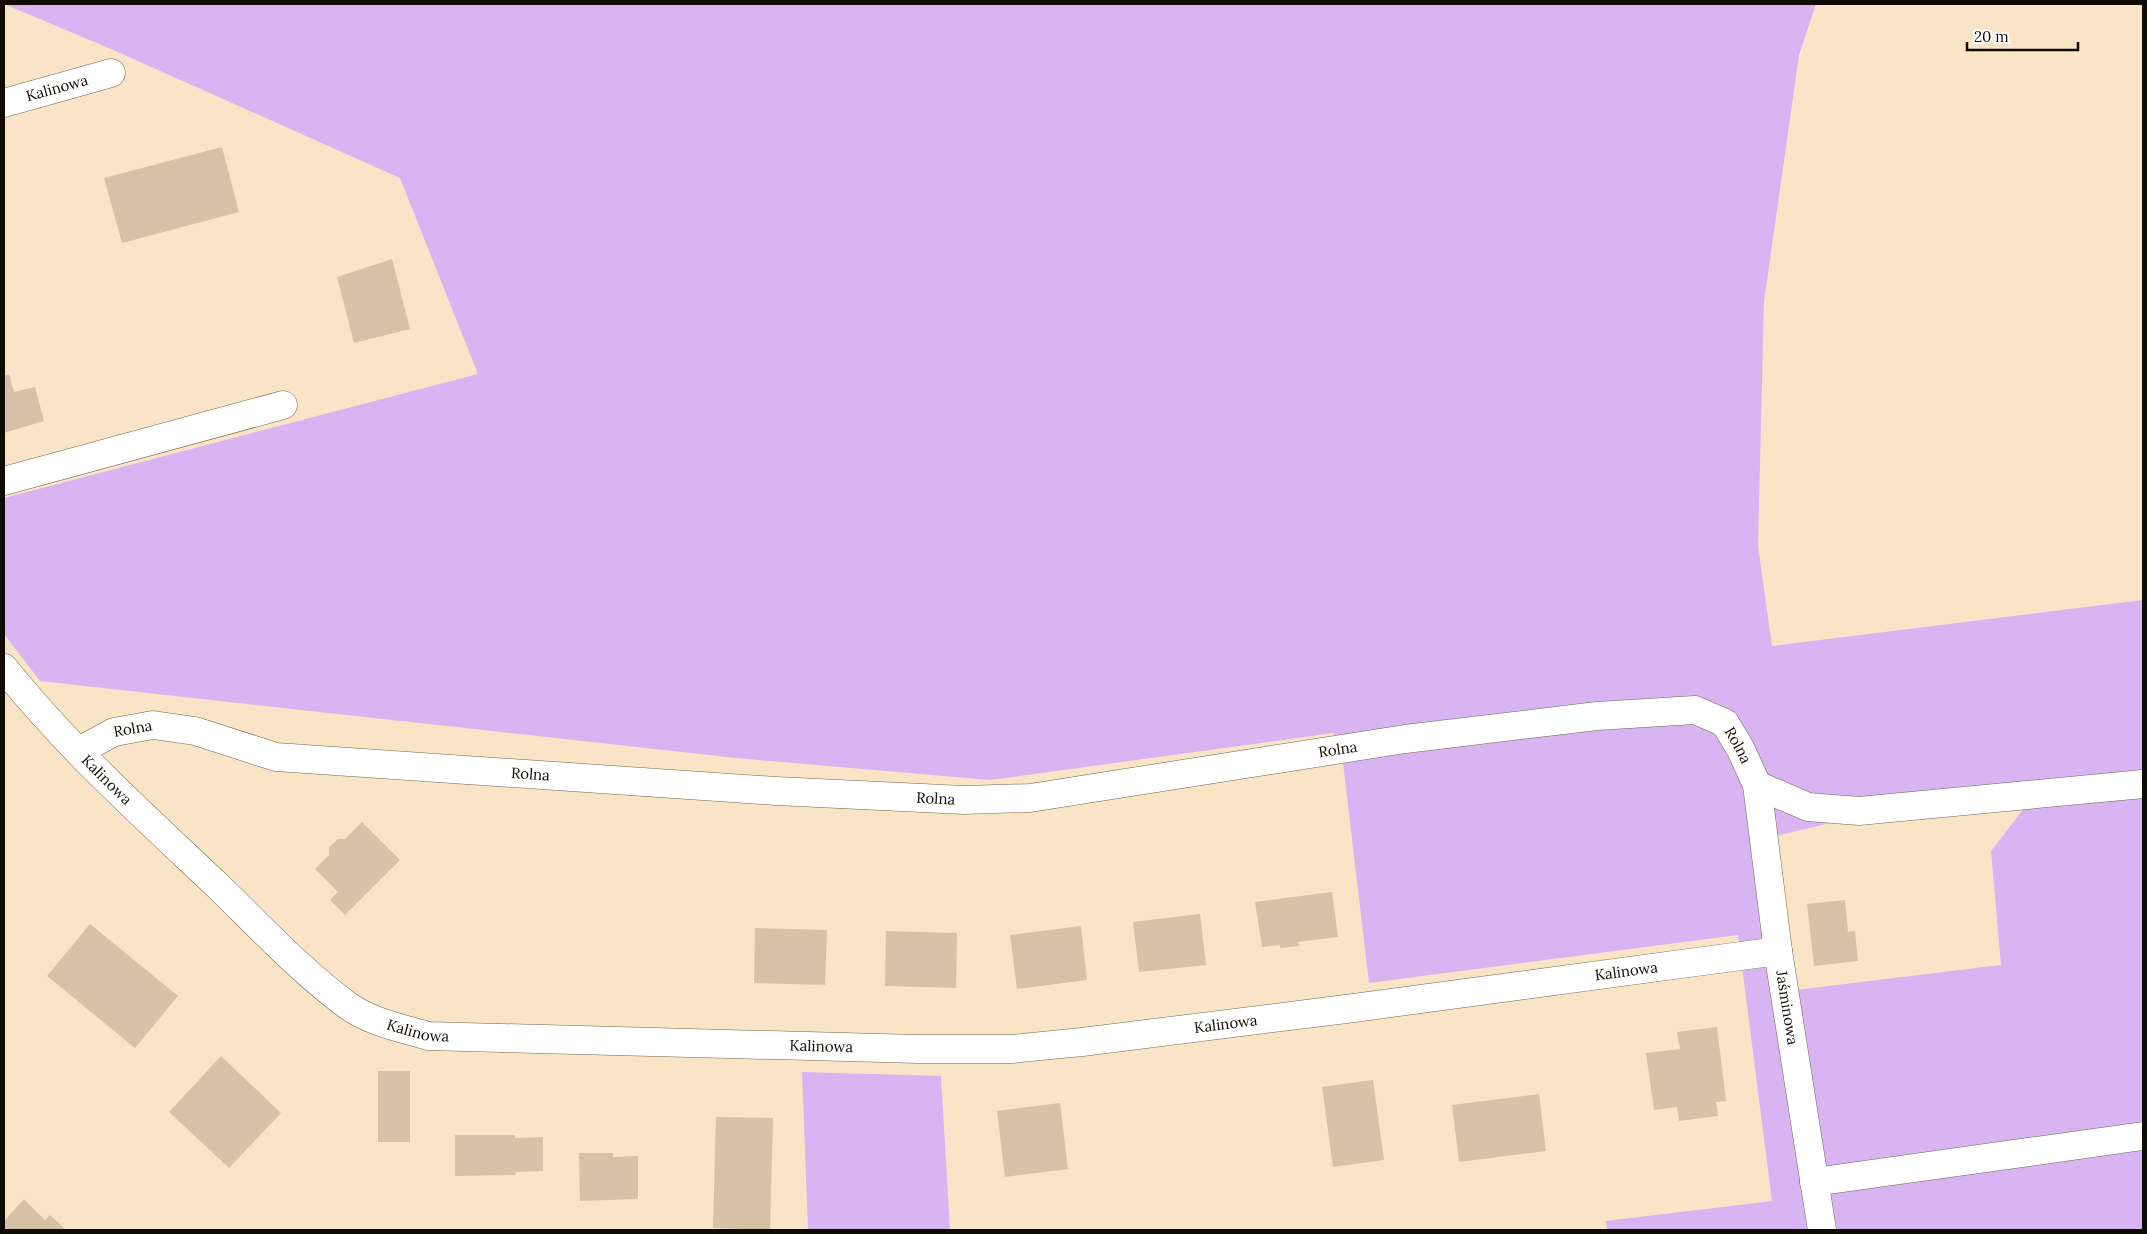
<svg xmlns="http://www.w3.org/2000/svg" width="2147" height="1234" font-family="Lora,serif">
<rect width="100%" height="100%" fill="#f9e4c7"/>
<g fill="#d9b4f3" fill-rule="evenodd">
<path d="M4 4H1816L1799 55 1764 302 1758 546 1772 646 2143 600V1230H1607L1606 1221 1772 1201 1738 935 1369 983 1343 763 1334 733 990 780 736 758 40 681 4 634V498L478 374 400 178 111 49ZM2025 807 1991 851 2001 965 1796 990 1776 836 1830 823Z"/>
<polygon points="802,1072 941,1076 950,1230 808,1230"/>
</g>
<g fill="#d7c2a7">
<polygon points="222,147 239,212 122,243 104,178"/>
<polygon points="392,259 410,329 354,343 337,277"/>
<polygon points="9,374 14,392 35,387 44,421 4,433 4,376"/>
<polygon points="362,822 400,860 345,915 330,900 338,892 315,869 329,855 329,847 338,839 345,839"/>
<polygon points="1332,892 1338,937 1298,942 1299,946 1280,948 1280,945 1262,947 1255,902"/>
<polygon points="1845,900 1848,932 1855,931 1858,961 1814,966 1807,904"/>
<polygon points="1200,914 1206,965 1139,972 1133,922"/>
<polygon points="90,924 178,996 135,1048 47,976"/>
<polygon points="1081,926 1087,980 1017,989 1010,935"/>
<polygon points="755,928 827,930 825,985 754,983"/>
<polygon points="886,931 957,933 956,988 885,986"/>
<polygon points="1717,1027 1726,1101 1716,1102 1718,1116 1679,1121 1677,1107 1654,1110 1646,1053 1680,1049 1677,1032"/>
<polygon points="221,1056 281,1113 229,1168 169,1112"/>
<rect x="378" y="1071" width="32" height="71"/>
<polygon points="1373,1080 1384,1160 1333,1167 1322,1087"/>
<polygon points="1539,1094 1546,1151 1459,1162 1452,1105"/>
<polygon points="1060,1103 1068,1169 1005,1177 997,1111"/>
<polygon points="716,1117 773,1118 770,1230 713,1228"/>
<polygon points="455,1135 515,1135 515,1138 543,1137 543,1171 516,1172 515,1175 455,1176"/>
<polygon points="579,1153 613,1153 613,1157 638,1156 638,1199 580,1201"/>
<polygon points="24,1199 45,1220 50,1215 66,1230 4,1230 4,1221"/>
</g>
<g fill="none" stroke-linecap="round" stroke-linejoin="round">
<defs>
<g id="street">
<path id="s1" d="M4 103 111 73"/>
<polyline points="4,481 283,405"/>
<path id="s2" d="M4 668C67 747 145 817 219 887 259 926 302 972 347 1005 370 1022 401 1028 428 1036L918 1049H1011L1082 1042 1354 1008 1778 951"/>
<path id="s3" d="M79 751 114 732 153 725 195 731 276 757 776 791 964 800 1030 798 1405 739 1597 716 1695 710 1725 723 1741 750 1757 785 1778 951 1822 1230"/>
<polyline points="1757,785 1808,807 1859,811 2143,784"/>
<polyline points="1814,1182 2143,1136"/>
</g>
</defs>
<use href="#street" stroke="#77644b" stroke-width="29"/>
<use href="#street" stroke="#fff" stroke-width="28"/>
</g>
<g text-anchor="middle" stroke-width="4.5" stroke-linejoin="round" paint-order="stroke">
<g font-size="15" fill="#110a03" stroke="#fff">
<text dy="5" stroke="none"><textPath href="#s1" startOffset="55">Kalinowa</textPath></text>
<text dy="5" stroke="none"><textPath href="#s3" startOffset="59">Rolna</textPath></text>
<text dy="5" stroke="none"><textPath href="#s3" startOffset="1692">Rolna</textPath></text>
<text dy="5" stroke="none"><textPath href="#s3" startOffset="1274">Rolna</textPath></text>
<text dy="5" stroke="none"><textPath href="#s3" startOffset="462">Rolna</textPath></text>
<text dy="5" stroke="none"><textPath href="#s2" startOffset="152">Kalinowa</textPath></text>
<text dy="5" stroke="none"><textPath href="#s3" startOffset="868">Rolna</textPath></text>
<text dy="5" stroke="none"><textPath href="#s2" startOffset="1772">Kalinowa</textPath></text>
<text dy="5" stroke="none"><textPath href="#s3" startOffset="1961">Jaśminowa</textPath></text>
<text dy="5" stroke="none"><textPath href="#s2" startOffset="1368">Kalinowa</textPath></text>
<text dy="5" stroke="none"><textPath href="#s2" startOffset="558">Kalinowa</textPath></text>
<text dy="5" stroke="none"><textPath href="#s2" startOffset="962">Kalinowa</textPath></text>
</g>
</g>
<rect width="2147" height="1234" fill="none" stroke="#110a03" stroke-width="10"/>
<path d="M1967 42v8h111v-8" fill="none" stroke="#110a03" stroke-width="2.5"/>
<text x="1974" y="42" font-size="15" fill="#110a03" stroke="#ffffff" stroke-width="4" paint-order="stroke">20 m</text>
</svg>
